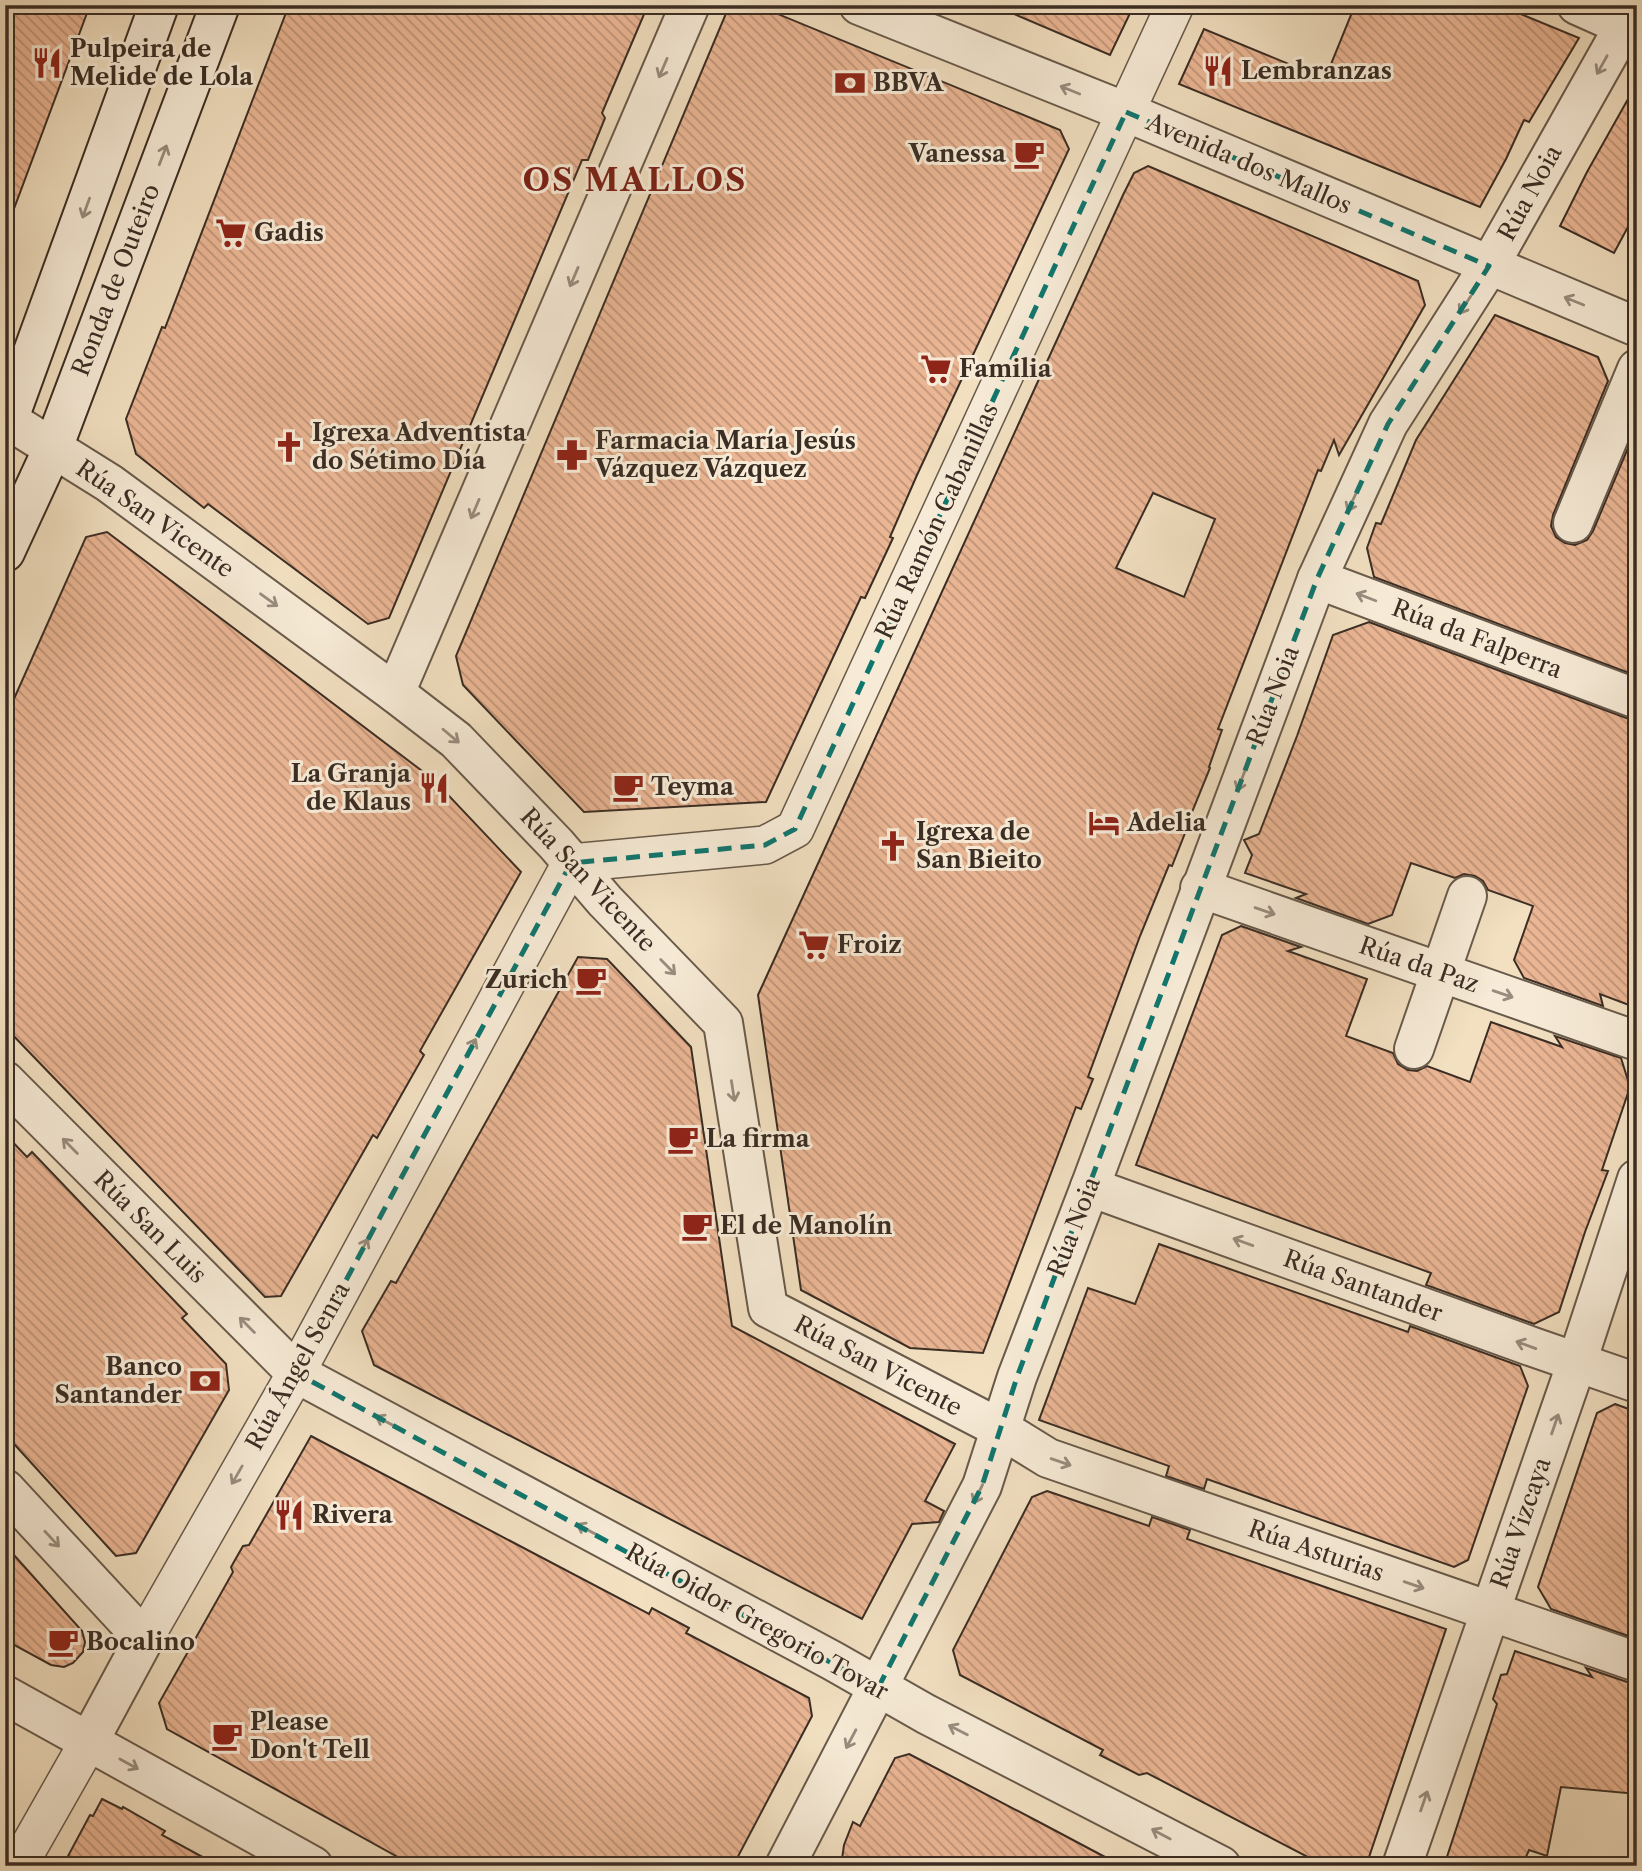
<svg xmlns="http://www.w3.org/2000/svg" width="1642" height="1871" font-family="'Libre Caslon Text',serif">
<defs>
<pattern id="building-back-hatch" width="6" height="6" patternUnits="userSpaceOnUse" patternTransform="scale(1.75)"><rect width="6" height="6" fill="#ebb694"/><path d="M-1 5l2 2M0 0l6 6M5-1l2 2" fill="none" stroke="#bf9479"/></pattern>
</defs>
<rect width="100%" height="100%" fill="#f2e0c1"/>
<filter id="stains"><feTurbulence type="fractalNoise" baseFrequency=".00286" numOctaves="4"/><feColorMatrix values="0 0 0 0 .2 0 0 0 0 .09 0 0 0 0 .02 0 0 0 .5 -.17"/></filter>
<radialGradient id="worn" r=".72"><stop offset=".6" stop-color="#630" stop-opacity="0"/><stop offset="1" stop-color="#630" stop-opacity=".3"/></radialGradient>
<g fill="url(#building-back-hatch)" stroke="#3a2d24" stroke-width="2" fill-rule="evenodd">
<polygon points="5,5 90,5 9,222 5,221"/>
<polygon points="289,5 648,5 602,113 605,118 588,160 582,160 389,618 368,624 208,504 204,508 136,454 126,419 162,327 165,328"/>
<polygon points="742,5 756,5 1060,130 1069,149 917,475 890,537 893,538 865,598 861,597 766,802 584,812 463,685 456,656 727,11"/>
<polygon points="993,5 1134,5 1110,55"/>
<polygon points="1355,5 1499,5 1579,38 1529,122 1524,120 1506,159 1480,207 1179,84 1204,29 1325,79"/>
<polygon points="1637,83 1637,210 1614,253 1560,226 1587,172"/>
<path d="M1148 166 1418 281 1425 305 1339 455 1334 440 1321 471 1318 470 1218 729 1222 730 1209 767 1210 768 1190 817 1191 818 1172 866 1169 865 1140 936 1088 1077 1093 1079 1081 1109 1076 1107 983 1353 910 1348 801 1290 758 995 1123 195 1134 173ZM1153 493 1215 519 1184 597 1116 568Z"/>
<polygon points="1495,315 1598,357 1608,381 1553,515 1551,526 1556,537 1565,543 1575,545 1587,540 1593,531 1633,436 1637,444 1637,676 1374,577 1367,548 1376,523 1381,524 1416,440"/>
<polygon points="107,532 434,780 521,872 420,1051 424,1055 377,1138 373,1135 281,1296 265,1297 5,1027 5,719 86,537"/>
<polygon points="1369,622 1629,719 1637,720 1637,1008 1600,994 1603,1006 1524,978 1514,960 1533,906 1488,890 1483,881 1475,876 1464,874 1455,878 1411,863 1392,915 1368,924 1296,898 1306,894 1245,873 1252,855 1244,840 1259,834 1297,736 1333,635"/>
<polygon points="1241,926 1301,947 1288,951 1367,979 1346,1036 1393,1053 1398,1064 1408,1070 1417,1071 1427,1066 1470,1082 1491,1022 1562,1047 1555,1036 1621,1058 1630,1087 1602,1170 1608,1171 1585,1232 1559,1312 1534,1324 1426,1285 1431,1273 1136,1165 1222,935"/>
<polygon points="578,957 607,959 691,1047 732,1326 955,1444 925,1501 944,1511 939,1522 912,1524 862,1619 374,1365 362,1331 391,1281 396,1283"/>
<polygon points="5,1134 27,1157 32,1152 187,1314 182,1318 226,1364 229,1390 136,1553 116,1556 5,1434"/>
<polygon points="1159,1244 1408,1332 1410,1326 1520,1366 1528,1386 1468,1560 1454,1567 1207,1479 1204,1489 1166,1476 1169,1466 1039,1420 1088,1288 1135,1304"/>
<polygon points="1615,1404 1637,1412 1637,1639 1551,1609 1538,1587 1597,1413"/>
<polygon points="311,1436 649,1614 652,1608 689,1628 686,1633 809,1698 812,1716 733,1866 414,1866 167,1729 159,1703 233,1572 231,1567 243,1546 249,1545"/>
<polygon points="1047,1491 1149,1526 1152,1517 1190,1530 1187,1539 1446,1629 1366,1866 1325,1866 1147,1773 1139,1775 1100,1755 1103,1750 960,1675 953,1650 1032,1497"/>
<polygon points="5,1545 82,1631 85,1642 83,1652 73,1663 64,1667 51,1665 5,1640"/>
<polygon points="1515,1651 1592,1677 1586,1668 1630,1683 1637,1683 1637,1794 1561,1787 1547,1856 1529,1850 1522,1866 1444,1866 1497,1704 1493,1699 1501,1675 1507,1674"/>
<polygon points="909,1754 1039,1822 1122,1866 841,1866 844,1845 853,1822 860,1826 895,1758"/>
<polygon points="102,1799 122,1809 123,1807 165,1831 162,1835 219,1866 88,1866 68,1856 90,1815 93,1816"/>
</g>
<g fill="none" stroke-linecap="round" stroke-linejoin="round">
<defs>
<g id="pedestrian">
<polyline points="144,1639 296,1373 571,863 765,845 795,829 1175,5"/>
<polyline points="18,1866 89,1741"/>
</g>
<g id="minor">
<polyline points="859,5 1126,112 1637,327"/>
<polyline points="1577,5 1624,26"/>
<polyline points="5,418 109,483 395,693 456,740 556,844 605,901 723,1023 768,1308 1001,1429 1048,1458 1637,1662"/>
<polyline points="1573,523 1637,369"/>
<polyline points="1317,579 1637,699"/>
<polyline points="395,693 690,5"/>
<polyline points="1200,888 1637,1041"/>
<polyline points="1414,1049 1467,896"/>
<polyline points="5,1081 296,1373 833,1661 926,1714 1221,1866"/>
<polyline points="1090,1187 1533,1347 1637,1383"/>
<polyline points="5,1489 144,1639 89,1741"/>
<polyline points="5,1695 313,1866"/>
<polyline points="785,1866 982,1486 1017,1377 1090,1187 1317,579 1388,424 1489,266 1636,5"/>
<polyline points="1402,1866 1577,1362 1637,1179"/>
</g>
<g id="secondary">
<polyline points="5,429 159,5"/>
<polyline points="5,552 53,448 220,5"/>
</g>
</defs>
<use href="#pedestrian" stroke="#685a4b" stroke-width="40"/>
<use href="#minor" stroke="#685a4b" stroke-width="42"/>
<use href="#secondary" stroke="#3a2d24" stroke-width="42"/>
<use href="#pedestrian" stroke="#f7ebd7" stroke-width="37"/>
<use href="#minor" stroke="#f7ebd7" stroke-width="38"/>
<use href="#secondary" stroke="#f7ebd7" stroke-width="38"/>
</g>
<defs><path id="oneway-shaft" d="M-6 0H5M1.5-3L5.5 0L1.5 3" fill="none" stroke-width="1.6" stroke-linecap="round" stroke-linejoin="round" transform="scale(1.75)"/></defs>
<g stroke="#988c7e">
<use href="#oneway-shaft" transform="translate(1602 65) rotate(119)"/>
<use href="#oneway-shaft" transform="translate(663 68) rotate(113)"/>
<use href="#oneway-shaft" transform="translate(1070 90) rotate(-158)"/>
<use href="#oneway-shaft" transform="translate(163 155) rotate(-69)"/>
<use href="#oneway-shaft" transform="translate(86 208) rotate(110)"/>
<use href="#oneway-shaft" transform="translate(574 277) rotate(113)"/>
<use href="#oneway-shaft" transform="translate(1574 301) rotate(-158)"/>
<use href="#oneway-shaft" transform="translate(1465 305) rotate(123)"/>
<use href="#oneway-shaft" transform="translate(1352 502) rotate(115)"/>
<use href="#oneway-shaft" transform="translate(475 509) rotate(113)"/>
<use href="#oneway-shaft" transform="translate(1366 597) rotate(-159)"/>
<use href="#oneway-shaft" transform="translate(269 600) rotate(36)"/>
<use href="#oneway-shaft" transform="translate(451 736) rotate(40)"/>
<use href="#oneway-shaft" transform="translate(1241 781) rotate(111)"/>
<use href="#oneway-shaft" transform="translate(1265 911) rotate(19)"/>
<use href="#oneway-shaft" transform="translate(668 967) rotate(46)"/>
<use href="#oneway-shaft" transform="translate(1503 994) rotate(19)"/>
<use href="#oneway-shaft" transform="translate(471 1048) rotate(-62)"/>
<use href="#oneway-shaft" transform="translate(733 1091) rotate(81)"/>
<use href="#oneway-shaft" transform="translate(70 1146) rotate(-135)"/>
<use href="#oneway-shaft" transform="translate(1243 1242) rotate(-160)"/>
<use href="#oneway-shaft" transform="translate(363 1248) rotate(-62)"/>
<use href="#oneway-shaft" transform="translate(247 1325) rotate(-135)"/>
<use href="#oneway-shaft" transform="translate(1526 1345) rotate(-160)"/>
<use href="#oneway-shaft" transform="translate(385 1421) rotate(-152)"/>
<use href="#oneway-shaft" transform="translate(1555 1424) rotate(-71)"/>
<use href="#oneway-shaft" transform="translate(1061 1462) rotate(19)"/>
<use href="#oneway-shaft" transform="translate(237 1475) rotate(120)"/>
<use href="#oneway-shaft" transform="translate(978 1494) rotate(116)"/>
<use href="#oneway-shaft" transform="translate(586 1529) rotate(-152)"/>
<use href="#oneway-shaft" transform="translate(52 1539) rotate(47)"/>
<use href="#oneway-shaft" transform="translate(1414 1585) rotate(19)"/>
<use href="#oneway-shaft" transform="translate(958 1730) rotate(-153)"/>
<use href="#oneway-shaft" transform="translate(851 1739) rotate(118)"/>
<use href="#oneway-shaft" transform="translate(129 1764) rotate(29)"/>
<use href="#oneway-shaft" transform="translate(1424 1801) rotate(-71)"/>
<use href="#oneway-shaft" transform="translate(1161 1834) rotate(-152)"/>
</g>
<path fill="none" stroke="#0f766e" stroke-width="5" stroke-dasharray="14 9" stroke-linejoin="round" d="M1126 112 1489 266 1388 424 1317 579 1017 1377 982 1486 878 1688 296 1373 571 863 765 845 795 829Z"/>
<defs>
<symbol id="restaurant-bare" viewBox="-9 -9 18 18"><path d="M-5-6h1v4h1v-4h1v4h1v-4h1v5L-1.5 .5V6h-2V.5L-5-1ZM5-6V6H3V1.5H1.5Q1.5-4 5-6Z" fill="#8f2418" stroke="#f7ebd7" stroke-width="2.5" paint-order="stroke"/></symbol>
<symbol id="bank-bare" viewBox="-9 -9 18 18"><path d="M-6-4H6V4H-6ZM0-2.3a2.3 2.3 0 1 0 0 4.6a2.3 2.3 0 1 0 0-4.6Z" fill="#8f2418" stroke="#f7ebd7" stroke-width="2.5" paint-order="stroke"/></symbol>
<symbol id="cafe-bare" viewBox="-9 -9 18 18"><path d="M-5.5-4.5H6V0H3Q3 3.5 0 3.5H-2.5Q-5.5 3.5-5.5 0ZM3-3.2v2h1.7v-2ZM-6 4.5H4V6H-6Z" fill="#8f2418" stroke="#f7ebd7" stroke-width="2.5" paint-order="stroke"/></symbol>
<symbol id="supermarket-bare" viewBox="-9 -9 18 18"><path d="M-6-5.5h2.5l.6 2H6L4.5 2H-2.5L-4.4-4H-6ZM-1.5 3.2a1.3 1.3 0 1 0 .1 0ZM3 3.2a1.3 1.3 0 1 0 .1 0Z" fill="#8f2418" stroke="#f7ebd7" stroke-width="2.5" paint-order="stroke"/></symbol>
<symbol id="church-bare" viewBox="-9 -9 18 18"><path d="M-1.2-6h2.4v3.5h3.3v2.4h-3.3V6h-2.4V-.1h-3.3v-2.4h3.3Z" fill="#8f2418" stroke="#f7ebd7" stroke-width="2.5" paint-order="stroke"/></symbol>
<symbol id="pharmacy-bare" viewBox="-9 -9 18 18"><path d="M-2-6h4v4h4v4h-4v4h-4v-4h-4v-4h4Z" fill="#8f2418" stroke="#f7ebd7" stroke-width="2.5" paint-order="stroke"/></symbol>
<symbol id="hotel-bare" viewBox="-9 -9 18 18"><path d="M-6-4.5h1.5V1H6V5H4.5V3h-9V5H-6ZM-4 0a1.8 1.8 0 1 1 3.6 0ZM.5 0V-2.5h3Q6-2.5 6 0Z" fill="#8f2418" stroke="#f7ebd7" stroke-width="2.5" paint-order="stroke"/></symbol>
</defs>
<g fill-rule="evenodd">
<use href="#restaurant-bare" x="25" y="41" width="44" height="44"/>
<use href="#restaurant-bare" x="1196" y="49" width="44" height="44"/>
<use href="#bank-bare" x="828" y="61" width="44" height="44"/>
<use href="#cafe-bare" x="1007" y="132" width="44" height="44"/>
<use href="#supermarket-bare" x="209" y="211" width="44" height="44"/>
<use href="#supermarket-bare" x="914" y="347" width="44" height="44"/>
<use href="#church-bare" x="267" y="425" width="44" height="44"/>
<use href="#pharmacy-bare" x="550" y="433" width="44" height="44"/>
<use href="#cafe-bare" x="606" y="765" width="44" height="44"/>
<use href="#restaurant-bare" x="412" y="766" width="44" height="44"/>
<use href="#hotel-bare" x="1082" y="801" width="44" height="44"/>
<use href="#church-bare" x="871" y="824" width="44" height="44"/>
<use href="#supermarket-bare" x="792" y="923" width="44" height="44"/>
<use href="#cafe-bare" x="569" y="958" width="44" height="44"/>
<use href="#cafe-bare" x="661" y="1117" width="44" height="44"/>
<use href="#cafe-bare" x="675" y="1204" width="44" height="44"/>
<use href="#bank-bare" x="183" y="1359" width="44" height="44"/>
<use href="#restaurant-bare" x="267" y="1493" width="44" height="44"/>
<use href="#cafe-bare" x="41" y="1620" width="44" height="44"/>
<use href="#cafe-bare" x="205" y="1714" width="44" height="44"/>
</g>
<g text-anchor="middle" stroke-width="6" stroke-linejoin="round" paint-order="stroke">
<g font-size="24" font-weight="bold" fill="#3a2d24" stroke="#f7ebd7" text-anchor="start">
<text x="70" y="57">Pulpeira de<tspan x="70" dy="28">Melide de Lola</tspan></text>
<text x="1241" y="79">Lembranzas</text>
<text x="873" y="91">BBVA</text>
<text x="1006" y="162" text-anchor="end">Vanessa</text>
<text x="254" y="241">Gadis</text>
<text x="959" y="377">Familia</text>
<text x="312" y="441">Igrexa Adventista<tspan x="312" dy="28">do Sétimo Día</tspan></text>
<text x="595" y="449">Farmacia María Jesús<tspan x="595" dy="28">Vázquez Vázquez</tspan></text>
<text x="411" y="782" text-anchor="end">La Granja<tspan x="411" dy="28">de Klaus</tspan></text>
<text x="651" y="795">Teyma</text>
<text x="1127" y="831">Adelia</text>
<text x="916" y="840">Igrexa de<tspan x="916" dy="28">San Bieito</tspan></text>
<text x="837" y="953">Froiz</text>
<text x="568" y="988" text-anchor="end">Zurich</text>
<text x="706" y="1147">La firma</text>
<text x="720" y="1234">El de Manolín</text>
<text x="182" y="1375" text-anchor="end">Banco<tspan x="182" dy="28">Santander</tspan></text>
<text x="312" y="1523">Rivera</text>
<text x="86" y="1650">Bocalino</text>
<text x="250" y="1730">Please<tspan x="250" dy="28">Don't Tell</tspan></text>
</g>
<g font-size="24" fill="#3a2d24" stroke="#f7ebd7">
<text transform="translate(1249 164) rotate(23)" y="8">Avenida dos Mallos</text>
<text transform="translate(1530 193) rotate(-61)" y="8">Rúa Noia</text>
<text transform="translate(116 280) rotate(-69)" y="8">Ronda de Outeiro</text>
<text transform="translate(155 519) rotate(35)" y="8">Rúa San Vicente</text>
<text transform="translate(937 521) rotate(-65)" y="8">Rúa Ramón Cabanillas</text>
<text transform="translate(1477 639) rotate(21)" y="8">Rúa da Falperra</text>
<text transform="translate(1273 696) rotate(-69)" y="8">Rúa Noia</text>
<text transform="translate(588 880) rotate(47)" y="8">Rúa San Vicente</text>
<text transform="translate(1419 965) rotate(19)" y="8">Rúa da Paz</text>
<text transform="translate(150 1227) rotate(45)" y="8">Rúa San Luis</text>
<text transform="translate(1074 1227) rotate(-69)" y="8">Rúa Noia</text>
<text transform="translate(1363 1286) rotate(20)" y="8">Rúa Santander</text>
<text transform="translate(298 1366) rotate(-61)" y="8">Rúa Ángel Senra</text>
<text transform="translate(878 1366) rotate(28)" y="8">Rúa San Vicente</text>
<text transform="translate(1521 1523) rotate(-71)" y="8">Rúa Vizcaya</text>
<text transform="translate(1316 1551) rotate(19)" y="8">Rúa Asturias</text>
<text transform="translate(757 1622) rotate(29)" y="8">Rúa Oidor Gregorio Tovar</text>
</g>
<g font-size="32" font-weight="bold" letter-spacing="2" fill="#7a1f14" stroke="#f7ebd7">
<text x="635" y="191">OS MALLOS</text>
</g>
</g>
<rect width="1642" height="1871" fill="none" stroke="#f2e0c1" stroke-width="28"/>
<rect x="7" y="7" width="1628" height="1857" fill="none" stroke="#3a2d24" stroke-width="3.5"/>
<rect x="14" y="14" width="1614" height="1843" fill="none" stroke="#3a2d24" stroke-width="2"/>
<rect width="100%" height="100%" filter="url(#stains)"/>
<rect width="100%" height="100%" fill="url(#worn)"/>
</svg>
